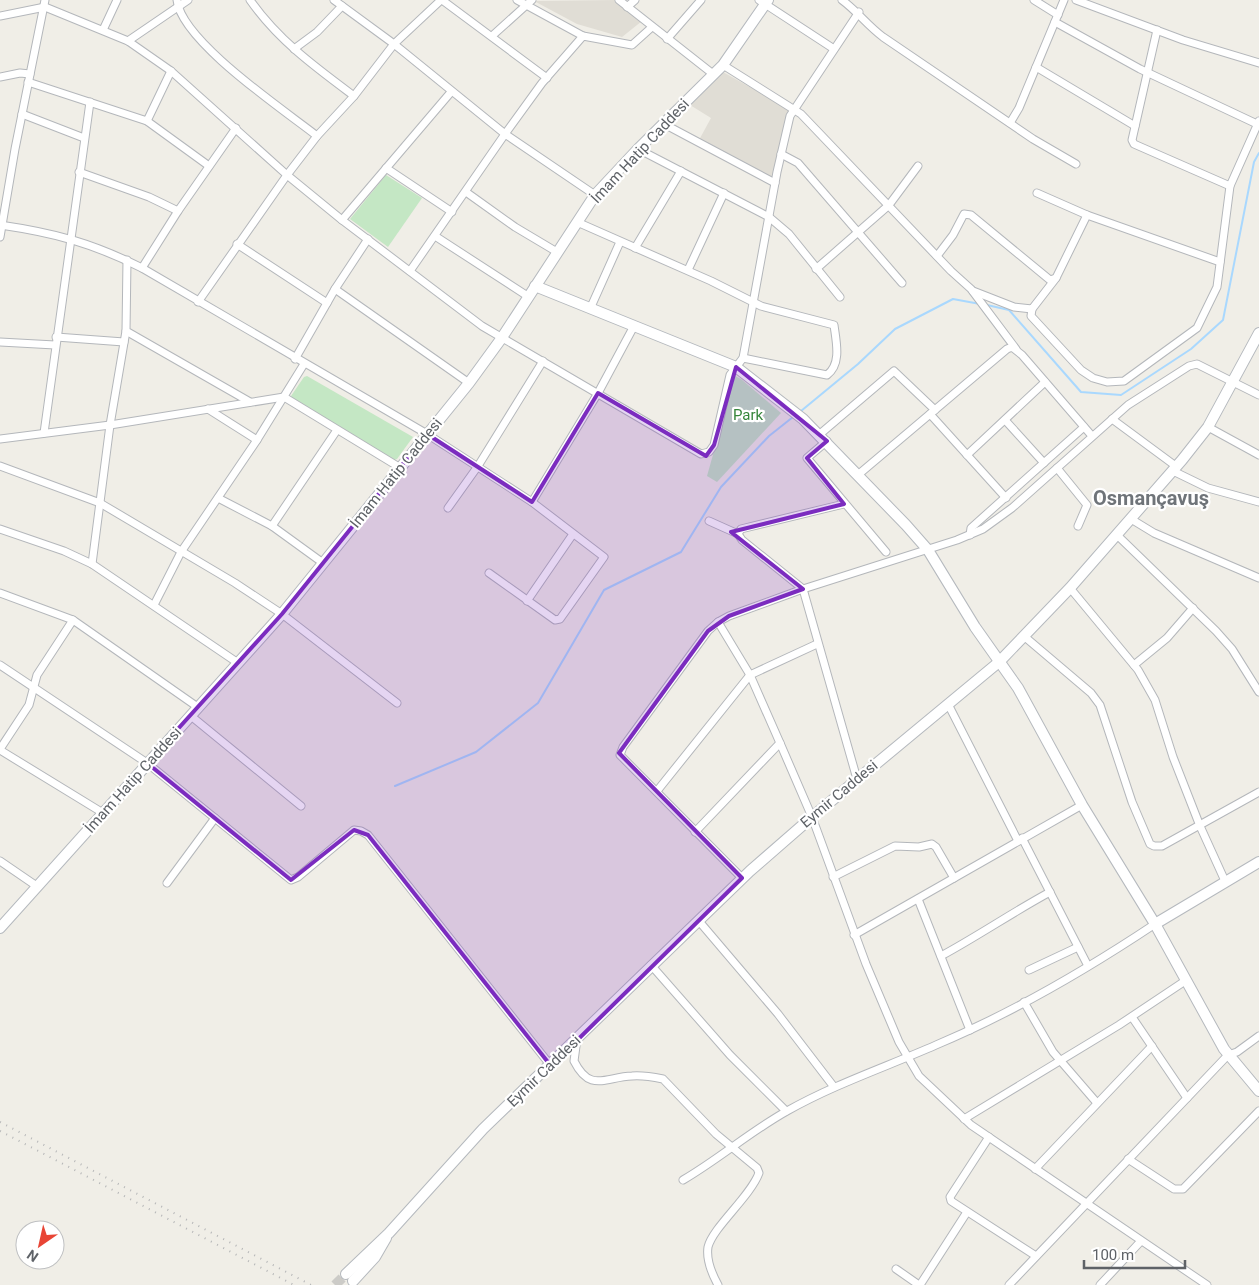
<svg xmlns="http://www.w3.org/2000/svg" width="1259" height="1285" font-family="Roboto,sans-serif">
<rect width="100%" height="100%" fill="#f0eee7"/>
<g fill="#e0ddd5">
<polygon points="617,0 642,21 622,37 577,24 534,1"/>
<polygon points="723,72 789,109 774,180 699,140 711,118 690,105"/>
</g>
<g fill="#c4e7c4">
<polygon points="386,175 422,198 388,247 350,219"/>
<polygon points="307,376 413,437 397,459 394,460 292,398 291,396 304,377"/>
<polygon points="735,376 741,379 781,413 717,482 707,476"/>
</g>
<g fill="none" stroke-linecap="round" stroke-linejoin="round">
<g stroke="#a9d8fe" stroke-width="2">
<polyline points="987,305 1009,310 1081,392 1121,395 1191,349 1223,320 1254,162 1259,153"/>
<polyline points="801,411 858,364 895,329 953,299 980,304"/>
<polyline points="395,786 476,752 538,703 604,590 681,552 721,487 769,436 793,417"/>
</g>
<polyline stroke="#cccbc7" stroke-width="10" stroke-dasharray="10 5" stroke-linecap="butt" points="335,1285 346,1274"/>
<defs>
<g id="street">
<path d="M177 0C181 41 284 110 317 136"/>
<path d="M250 0C278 40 315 67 354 96"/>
<polyline points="334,0 394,44 505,134 595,195"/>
<polyline points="442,0 547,78"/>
<polyline points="517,0 583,36"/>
<polyline points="619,0 713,74"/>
<polyline points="759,0 834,49"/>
<path d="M842 0C857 11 867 25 883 37L1033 139 1076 164"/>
<polyline points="1034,0 1058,15"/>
<polyline points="1076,0 1183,40 1259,63"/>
<polyline points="627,7 635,0"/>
<polyline points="0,16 45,7 128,41 171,71 287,175 342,220 482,326 701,454 709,452 714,445 730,375 743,358 777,172 790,116 859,12"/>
<polyline points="1055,22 1140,69 1257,124"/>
<polyline points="103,30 117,0"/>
<polyline points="1157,30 1132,140 1134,144 1230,186"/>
<polyline points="492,36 532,0"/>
<polyline points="667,39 701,0"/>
<polyline points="128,41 188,0"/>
<polyline points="294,49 317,32 342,6"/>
<polyline points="723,65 801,114 951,271 971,289 1016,349"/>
<polyline points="1036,67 1135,126"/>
<polyline points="0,77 20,73 30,74"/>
<polyline points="28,82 147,121 171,71"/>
<polyline points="22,114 84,138"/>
<polyline points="147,121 209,166"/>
<polyline points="1010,123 1019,108 1064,0"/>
<polyline points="664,124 775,183"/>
<polyline points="638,149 769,217 789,234 840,297"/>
<polyline points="781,154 798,163 902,283"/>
<polyline points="386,168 452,212"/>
<polyline points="79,172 149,197 178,211"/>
<polyline points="466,192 515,227 557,252"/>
<polyline points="1037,193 1087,215 1220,262"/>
<polyline points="342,220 451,92"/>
<path d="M577 222 711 281 761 306 834 325C836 341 842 364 827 375L743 358"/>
<path d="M0 225C55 233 92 243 142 268L427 434 532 502 604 557 560 619 555 620 489 573"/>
<polyline points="435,236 529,297"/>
<polyline points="0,237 15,149 45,0"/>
<polyline points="237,244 327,303"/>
<polyline points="635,248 681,171"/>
<polyline points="937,256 953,235 964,214 971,215 1050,280 1056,278 1087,215"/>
<polyline points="127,260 126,331 250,402"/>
<polyline points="142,268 178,211 236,128"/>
<polyline points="816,269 889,205 918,166"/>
<polyline points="688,270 724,193"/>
<polyline points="410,271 505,134 542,83 583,36 632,45 652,27"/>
<polyline points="335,289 469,383"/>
<polyline points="973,291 1014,307 1032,309 1056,278"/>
<polyline points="198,302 287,175 317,136 354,96 394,44 441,0"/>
<polyline points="590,309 620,242"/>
<polyline points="1032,309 1031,316 1081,370 1093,378 1107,382 1124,381 1197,328 1217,287 1230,186 1259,121"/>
<polyline points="56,337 124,342"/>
<polyline points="0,342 55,345"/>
<polyline points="295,359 335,289 368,239"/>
<polyline points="208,409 257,440"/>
<polyline points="930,414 1006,498"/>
<polyline points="1112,419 1177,467"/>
<polyline points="1005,420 1044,463"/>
<polyline points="1208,427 1259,455"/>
<polyline points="44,433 90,102"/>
<polyline points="820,434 894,371 935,410"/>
<polyline points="0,439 110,425 284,397 399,467"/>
<polyline points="827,441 807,458 886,552"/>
<polyline points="967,455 1045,382"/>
<polyline points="0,466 100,503 235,583 282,614 397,703"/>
<polyline points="1057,468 1087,505 1078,526"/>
<polyline points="1173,471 1208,488 1259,502"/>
<polyline points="859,474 1007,349 1012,347 1022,355 1092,436"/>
<polyline points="218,498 272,526 323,563"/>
<polyline points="532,502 598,393 634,326"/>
<polyline points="844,504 741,529 738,534 742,540 803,589 857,779"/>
<polyline points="448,508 478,466 543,361"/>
<polyline points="1131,519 1154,533 1259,578"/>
<polyline points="709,521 738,534"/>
<polyline points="272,526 337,430"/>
<polyline points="0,529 64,551 92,564 238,663"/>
<polyline points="970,535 971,528 1084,427"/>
<polyline points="1117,535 1216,631 1232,649 1259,692"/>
<polyline points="92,564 110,425 126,331"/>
<polyline points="1070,588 1138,670 1155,700 1173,757 1200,826 1225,881"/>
<polyline points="0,593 73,620 199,708"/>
<polyline points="527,601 573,534"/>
<polyline points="154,605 181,552 257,440 304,364"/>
<polyline points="718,622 750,675 780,743 812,817 866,964 899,1042 919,1076 971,1125 1207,1285"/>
<polyline points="1025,637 1091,693 1100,705 1132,802 1150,844 1154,846 1162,846 1259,792"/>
<polyline points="0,665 147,763 291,880 298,877 354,830 361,831 368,835 551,1066"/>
<polyline points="1134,665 1167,638 1193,608"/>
<polyline points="948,704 1018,841"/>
<polyline points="191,716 301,806"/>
<polyline points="0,749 29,705 37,675 73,620"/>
<polyline points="0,750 103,813"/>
<polyline points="657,791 750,675 817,644"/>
<polyline points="695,832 780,743"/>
<polyline points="1022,838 1088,966"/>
<polyline points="0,861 38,887"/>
<polyline points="833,877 895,846 919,847 932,844 936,847 954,878"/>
<polyline points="742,878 620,755 623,747 708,631 718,622 729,616 803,589 957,540 983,529 1012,508 1128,405 1189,366 1197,364 1259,395"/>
<polyline points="167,883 215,818"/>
<polyline points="918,899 970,1030"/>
<polyline points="698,920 778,1014 834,1087"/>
<polyline points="854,935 1082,805"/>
<path d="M941 956C978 936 1013 912 1050 892"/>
<polyline points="651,965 730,1055 786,1111"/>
<polyline points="1029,970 1078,947"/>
<polyline points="1024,1002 1053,1052 1097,1103"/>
<polyline points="1132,1017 1187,1098"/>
<path d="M577 1039 574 1061C590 1093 605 1077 632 1076 642 1075 653 1077 663 1079L716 1134 757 1168 759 1173C750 1197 713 1227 708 1247 706 1260 712 1274 718 1285"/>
<polyline points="964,1119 1119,1025 1185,981"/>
<polyline points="989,1137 950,1197 951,1201 1036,1256"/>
<polyline points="1128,1159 1174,1189 1183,1189 1259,1111"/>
<polyline points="1035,1169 1152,1046"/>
<path d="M683 1180C719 1159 751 1131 787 1111 835 1084 886 1067 936 1045 1012 1013 1086 970 1155 924"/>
<polyline points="896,1269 919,1285"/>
<polyline points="920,1285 967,1212"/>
<polyline points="1009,1285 1228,1055 1237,1052 1259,1036"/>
<polyline points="1100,1285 1141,1241"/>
</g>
<g id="secondary">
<polyline points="535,286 736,367 803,419 906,525 928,550 975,627 1018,688 1082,805 1155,924 1224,1049 1259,1091"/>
<polyline points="1155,924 1259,862"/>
<polyline points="0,928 282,614 469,383 501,339 595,195 638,149 723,65 768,0"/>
<polyline points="346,1274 389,1233 483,1129 750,871 812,817 999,662 1070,588 1182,460 1208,427 1259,333"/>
<polyline points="353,1281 375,1257 386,1238"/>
</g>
</defs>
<use href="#street" stroke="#b4b7bb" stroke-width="9"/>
<use href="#secondary" stroke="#b5b9be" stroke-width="12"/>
<use href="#street" stroke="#fff" stroke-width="7"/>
<use href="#secondary" stroke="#fff" stroke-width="10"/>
<g stroke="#b5b6b7" stroke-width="2" stroke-dasharray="1 6" stroke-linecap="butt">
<polyline points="0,1122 311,1285"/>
<polyline points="0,1131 294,1285"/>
</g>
</g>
<path fill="#7b2cbf" fill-opacity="0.2" stroke="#7b2cbf" stroke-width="4" stroke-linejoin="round" d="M736 367 827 441 807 458 844 504 731 532 803 589 729 616 708 631 619 753 742 878 551 1066 368 835 354 830 291 880 147 763 282 614 427 434 532 502 598 393 706 456 714 445Z"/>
<g text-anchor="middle" stroke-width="4.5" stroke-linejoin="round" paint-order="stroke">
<g font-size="15" fill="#5e6267" stroke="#fff">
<text transform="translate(640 151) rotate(-47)" y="5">İmam Hatip Caddesi</text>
<text transform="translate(396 473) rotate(-51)" y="5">İmam Hatip Caddesi</text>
<text transform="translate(133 780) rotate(-48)" y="5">İmam Hatip Caddesi</text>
<text transform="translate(839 794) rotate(-40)" y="5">Eymir Caddesi</text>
<text transform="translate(544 1071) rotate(-44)" y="5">Eymir Caddesi</text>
</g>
<g font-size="15" fill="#36863b" stroke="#fff">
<text x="748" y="420">Park</text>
</g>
<g font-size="20" font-weight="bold" fill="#6f7479" stroke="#fff">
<text x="1151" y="505">Osmançavuş</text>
</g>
</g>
<g transform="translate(40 1245) rotate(214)"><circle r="24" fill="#ffffff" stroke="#bfc0c2"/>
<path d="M0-4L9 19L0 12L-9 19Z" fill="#e84535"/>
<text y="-8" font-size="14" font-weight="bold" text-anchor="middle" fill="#5e6267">N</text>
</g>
<path d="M1084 1260v8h101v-8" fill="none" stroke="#5e6267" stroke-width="2.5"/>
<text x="1092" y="1260" font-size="15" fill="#5e6267" stroke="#ffffff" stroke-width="4" paint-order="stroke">100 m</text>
</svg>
